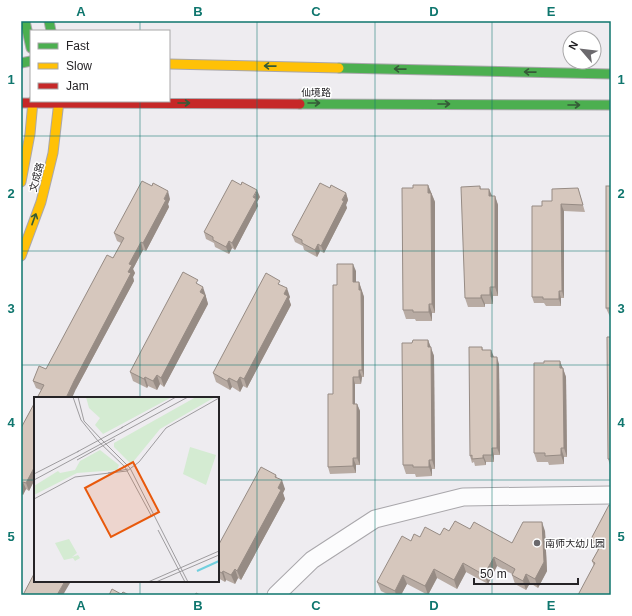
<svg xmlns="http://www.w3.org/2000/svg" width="632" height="616" font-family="Helvetica,'Noto Sans SC',sans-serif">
<rect width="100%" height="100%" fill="#eeecf0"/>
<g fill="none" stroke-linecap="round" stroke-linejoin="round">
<defs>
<polyline id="street" points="276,595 312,560 375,519 463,497 611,495"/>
<g id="fast">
<polyline points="25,21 31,48"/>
<polyline points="49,21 51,31"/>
<polyline points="21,63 31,61"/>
<polyline points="339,68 611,74"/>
<polyline points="300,104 611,105"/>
</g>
<g id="slow">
<polyline points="169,64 339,68"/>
<polyline points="21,182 30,134 33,101"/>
<polyline points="21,256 41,202 53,153 59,101"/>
</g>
<polyline id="jam" points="21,103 300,104"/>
</defs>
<use href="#street" stroke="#a9a7ab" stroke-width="19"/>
<use href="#fast" stroke="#a9a7ab" stroke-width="11"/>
<use href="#slow" stroke="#a9a7ab" stroke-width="11"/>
<use href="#jam" stroke="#a9a7ab" stroke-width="11"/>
<use href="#street" stroke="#fcfcfd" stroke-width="17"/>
<use href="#fast" stroke="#4caf50" stroke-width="9"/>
<use href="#slow" stroke="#ffc107" stroke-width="9"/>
<use href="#jam" stroke="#c62828" stroke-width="9"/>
</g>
<g fill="#b8aba3">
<polygon points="428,185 435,202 435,313 432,313 432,321 416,321 415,319 406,319 403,310 413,188"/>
<polygon points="480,186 481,189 492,196 495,196 498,205 498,296 493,296 493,304 485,304 485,307 468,307 465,298"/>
<polygon points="611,186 611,317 610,317 606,308"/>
<polygon points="330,188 346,193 348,200 346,205 347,208 324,253 320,251 317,257 304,250 303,246 295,242 292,235"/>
<polygon points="578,188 585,212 564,211 564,298 561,298 561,306 546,306 544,303 534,303 532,297 542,206"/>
<polygon points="260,197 257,202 258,206 235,250 232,248 229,254 215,247 214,243 206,239 204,232"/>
<polygon points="170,199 168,204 169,207 146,251 143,250 133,269 135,273 133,277 134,281 76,389 41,390 36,388 33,381 46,369 113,258 121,243 117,241 114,233"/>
<polygon points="356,271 356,282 359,282 364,297 364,377 362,377 361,384 355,384 355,404 357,404 360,411 360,465 356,465 356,473 330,474 328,467 333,394 337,285"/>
<polygon points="199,285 206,296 206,297 208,304 164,387 160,384 157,390 148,386 147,388 133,381 130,372"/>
<polygon points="282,285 290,297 289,299 291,305 247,388 243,386 240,392 232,387 230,390 216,382 213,373"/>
<polygon points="611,337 611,468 608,459"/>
<polygon points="428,340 434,356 435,469 432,469 432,476 416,477 415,474 406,474 403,465 412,343"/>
<polygon points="482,347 483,350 494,357 499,364 500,455 494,455 494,462 486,462 486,465 475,466 474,462 472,463 470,456"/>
<polygon points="562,368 563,368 566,377 567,457 564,457 564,464 549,465 548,462 537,462 534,453"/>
<polygon points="35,402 35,479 29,491 26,489 23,495 21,494 21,428"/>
<polygon points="276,475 277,478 285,489 283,493 285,499 241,580 238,578 235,584 226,580 225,582 218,578 218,546"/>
<polygon points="611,506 611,595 594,566 592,561 598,550 594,548 591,539"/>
<polygon points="470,529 512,543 545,531 547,571 538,588 530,583 526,590 515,584 512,575 512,574 497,566 488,584 466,572 457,589 437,578 428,595 407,584 401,595 389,595 381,591 377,582 411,541 420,537 440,535 449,531"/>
</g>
<g fill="#968b84">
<polygon points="428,185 435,202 435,313 432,304"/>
<polygon points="489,189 493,198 489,196"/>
<polygon points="257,190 260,197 257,202 258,206 235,250 232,243"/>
<polygon points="168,191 170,199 168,204 169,207 146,251 143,243"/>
<polygon points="346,193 348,200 346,205 347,208 324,253 321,246"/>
<polygon points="495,196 498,205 498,296 495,287"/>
<polygon points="561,204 564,211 564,298 562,291"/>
<polygon points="229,241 232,248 229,254 226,247"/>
<polygon points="141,242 143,250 133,269 135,273 133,277 134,281 76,389 72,398 66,398 74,381 128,272 129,264"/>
<polygon points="318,244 320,251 317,257 315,250"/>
<polygon points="353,264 356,271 356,289 353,282"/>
<polygon points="359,282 364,297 364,377 362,370"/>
<polygon points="203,287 206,296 206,297 208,304 164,387 161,378"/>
<polygon points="490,287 493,296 493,304 490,295"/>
<polygon points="287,288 290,297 289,299 291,305 247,388 244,379"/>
<polygon points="559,291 561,298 561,306 559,299"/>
<polygon points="481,295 485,304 485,307 481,298"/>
<polygon points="429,304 432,313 432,321 429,312"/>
<polygon points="428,340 434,356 435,469 432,460"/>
<polygon points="491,350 494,357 494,364 491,357"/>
<polygon points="497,357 499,364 500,455 497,448"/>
<polygon points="560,361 566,377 567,457 564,448"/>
<polygon points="359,370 362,377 361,384 359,377"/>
<polygon points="157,375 160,384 157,390 153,381"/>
<polygon points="145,377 148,386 147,388 144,379"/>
<polygon points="240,377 243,386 240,392 237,382"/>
<polygon points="353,377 355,384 355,411 353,404"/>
<polygon points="229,378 232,387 230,390 227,381"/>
<polygon points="357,404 360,411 360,465 357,458"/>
<polygon points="492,448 494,455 494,462 492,455"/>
<polygon points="561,448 564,457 564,464 561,455"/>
<polygon points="483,455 486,462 486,465 483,458"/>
<polygon points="353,458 356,465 356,473 353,466"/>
<polygon points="429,460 432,469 432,476 429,467"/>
<polygon points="35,466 35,479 29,491 26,483"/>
<polygon points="282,480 285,489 283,493 285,499 241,580 237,571"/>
<polygon points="23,482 26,489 23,495 21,490 21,486"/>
<polygon points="542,522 545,531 547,571 538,588 535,579"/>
<polygon points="494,557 497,566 488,584 484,575"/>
<polygon points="463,563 466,572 457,589 454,580"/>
<polygon points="235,569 238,578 235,584 231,575"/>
<polygon points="434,569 437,578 428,595 425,586"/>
<polygon points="223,571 226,580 225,582 222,573"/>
<polygon points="526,574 530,583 526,590 523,581"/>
<polygon points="403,575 407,584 401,595 396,595 395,591"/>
<polygon points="65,581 69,581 70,583 63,595 57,595"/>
</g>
<g fill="#d6c7bd" stroke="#968b84">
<polygon points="232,180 241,185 242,182 257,190 253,197 256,199 232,243 229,241 226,247 213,240 213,237 204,232"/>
<polygon points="142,181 152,186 153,183 168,191 164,199 166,200 143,243 141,242 129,264 132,265 128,272 131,273 74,381 66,398 37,398 44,385 33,381 39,366 46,369 107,255 113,258 124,238 114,233"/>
<polygon points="320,183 330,188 331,185 346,193 342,200 344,201 321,246 318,244 315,250 302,243 302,240 292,235"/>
<polygon points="413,185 428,185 428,193 431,193 432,304 429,304 429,312 413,312 413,310 403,310 402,188 413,188"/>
<polygon points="480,186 480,189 489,189 489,196 495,196 495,287 490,287 490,295 481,295 481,298 465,298 461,187"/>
<rect x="606" y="186" width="5" height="122"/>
<polygon points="578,188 583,205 561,204 562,291 559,291 559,299 543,299 543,297 532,297 532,206 542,206 542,201 552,201 552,189"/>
<polygon points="337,264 353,264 353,282 359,282 359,290 361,290 362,370 359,370 359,377 353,377 353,404 357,404 357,458 353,458 353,466 328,467 328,394 333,394 333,285 337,285"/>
<polygon points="183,272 198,280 196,283 203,287 200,292 205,295 161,378 157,375 153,381 145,377 144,379 130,372"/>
<polygon points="266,273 280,281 278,284 287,288 284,294 288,296 244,379 240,377 237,382 229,378 227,381 213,373"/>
<polygon points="607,337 611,337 611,459 608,459"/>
<polygon points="413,340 428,340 428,347 431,347 432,460 429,460 429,467 413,467 413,465 403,465 402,343 412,343"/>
<polygon points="469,347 482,347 482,350 491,350 491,357 497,357 497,448 492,448 492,455 483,455 483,458 472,459 472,455 470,456"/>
<polygon points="544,361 560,361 560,368 563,368 564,448 561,448 561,455 545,456 545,453 534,453 534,363 544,363"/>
<polygon points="35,402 35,466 26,483 23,482 21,486 21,428"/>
<polygon points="261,467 276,475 275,477 282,480 278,488 281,490 237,571 235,569 231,575 223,571 222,573 218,571 218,546"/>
<polygon points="609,505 611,506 611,595 578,595 595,563 592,561 601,545 591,539"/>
<polygon points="455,521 470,529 474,522 512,543 523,522 542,522 544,562 535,579 526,574 523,581 512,575 515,569 494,557 484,575 463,563 454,580 434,569 425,586 403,575 395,591 377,582 402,536 411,541 414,534 420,537 425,527 440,535 444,528 449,531"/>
<polygon points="35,572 35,581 65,581 57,595 23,595"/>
<polygon points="112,589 121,594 123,592 129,595 109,595"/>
<polygon points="196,593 200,595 195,595"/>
</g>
<defs><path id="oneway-shaft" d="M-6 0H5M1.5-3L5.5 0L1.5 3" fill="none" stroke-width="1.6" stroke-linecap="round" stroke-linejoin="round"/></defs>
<g stroke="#355b37">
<use href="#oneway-shaft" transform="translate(270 66) rotate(-179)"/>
<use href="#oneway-shaft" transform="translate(400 69) rotate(-179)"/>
<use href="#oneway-shaft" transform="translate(530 72) rotate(-179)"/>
<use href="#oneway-shaft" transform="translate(184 103)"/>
<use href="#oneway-shaft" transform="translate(314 103)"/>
<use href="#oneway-shaft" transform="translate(444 104)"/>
<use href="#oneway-shaft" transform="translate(574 105)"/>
<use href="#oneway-shaft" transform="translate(34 219) rotate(-70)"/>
</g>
<path fill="none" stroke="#0f766e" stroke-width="1" stroke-opacity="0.55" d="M140 21V31M257 21V595M375 21V595M492 21V595M140 101V398M21 136H611M21 251H611M21 365H611M21 480H35M218 480H611M140 581V595"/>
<circle fill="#6b696d" stroke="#fff" stroke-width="1.5" cx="537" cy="543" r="4"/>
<g text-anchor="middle" stroke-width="3" stroke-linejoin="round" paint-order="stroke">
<g font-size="10" fill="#252326" stroke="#fff">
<text x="316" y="96">仙境路</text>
<text transform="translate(36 177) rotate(-75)" y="4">文成路</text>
</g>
<g font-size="10" fill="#252326" stroke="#fff" text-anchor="start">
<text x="545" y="547">南师大幼儿园</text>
</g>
</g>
<g transform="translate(34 397)">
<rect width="185" height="185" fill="#eeecf0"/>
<path d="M35 142 43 156 38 160 44 158 46 161 41 164 39 161 30 163 21 146Z" fill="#d4ebd2"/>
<path d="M52 0H138L69 37 61 28 66 21 55 11ZM162 0H181L126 32 99 65 96 66 80 50V46ZM156 50 182 58 172 88 149 77ZM66 53 85 68 83 73 43 76 0 98V89L24 74 26 76 41 73 46 64Z" fill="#d4ebd2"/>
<path fill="none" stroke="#71cfde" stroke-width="2" d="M163 174 185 164"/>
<path fill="none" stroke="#9e9c9f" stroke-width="1" d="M39 0 47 23 64 44M44 0 50 24 67 42M87 31 142 0M67 42 96 71 154 185M64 44 91 70 118 120M43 55 89 30M43 63 81 42M74 76 94 72M0 77 45 54M0 83 154 0M0 102 41 80 93 74 105 65 132 31 185 1M124 133 151 185M114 185 185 154M122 185 185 158"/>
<path fill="#e8590c" fill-opacity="0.15" stroke="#e8590c" stroke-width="2" d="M99 65 125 115 77 140 51 91Z"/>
<rect width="185" height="185" fill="none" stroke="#252326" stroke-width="2"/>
</g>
<rect width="632" height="616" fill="none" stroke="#ffffff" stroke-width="44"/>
<rect x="30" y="30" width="140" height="72" fill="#ffffff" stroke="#a8a7a8"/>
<rect x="38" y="43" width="20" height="6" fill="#4caf50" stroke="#a8a7a8"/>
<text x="66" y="50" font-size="12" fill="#252326">Fast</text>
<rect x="38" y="63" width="20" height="6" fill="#ffc107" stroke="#a8a7a8"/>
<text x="66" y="70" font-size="12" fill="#252326">Slow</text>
<rect x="38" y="83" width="20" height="6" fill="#c62828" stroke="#a8a7a8"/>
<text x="66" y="90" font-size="12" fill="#252326">Jam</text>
<g transform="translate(582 50) rotate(298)"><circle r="19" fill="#ffffff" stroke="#a8a7a8"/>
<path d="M0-3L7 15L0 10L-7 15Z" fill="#6b696d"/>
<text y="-6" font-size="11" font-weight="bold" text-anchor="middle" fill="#252326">N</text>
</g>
<path d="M474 578v6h104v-6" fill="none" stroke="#252326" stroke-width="2"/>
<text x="480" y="578" font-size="12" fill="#252326" stroke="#ffffff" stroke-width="3" paint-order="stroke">50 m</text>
<rect x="22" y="22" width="588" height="572" fill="none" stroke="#0f766e" stroke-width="1.5"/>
<g font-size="13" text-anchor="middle" font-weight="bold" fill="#0f766e">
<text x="81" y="16">A</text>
<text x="198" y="16">B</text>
<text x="316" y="16">C</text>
<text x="434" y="16">D</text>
<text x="551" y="16">E</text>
<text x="11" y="84">1</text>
<text x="621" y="84">1</text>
<text x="11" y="198">2</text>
<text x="621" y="198">2</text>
<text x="11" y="313">3</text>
<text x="621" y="313">3</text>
<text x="11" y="427">4</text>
<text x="621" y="427">4</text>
<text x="11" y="541">5</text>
<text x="621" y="541">5</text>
<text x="81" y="610">A</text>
<text x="198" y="610">B</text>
<text x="316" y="610">C</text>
<text x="434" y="610">D</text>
<text x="551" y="610">E</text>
</g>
</svg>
